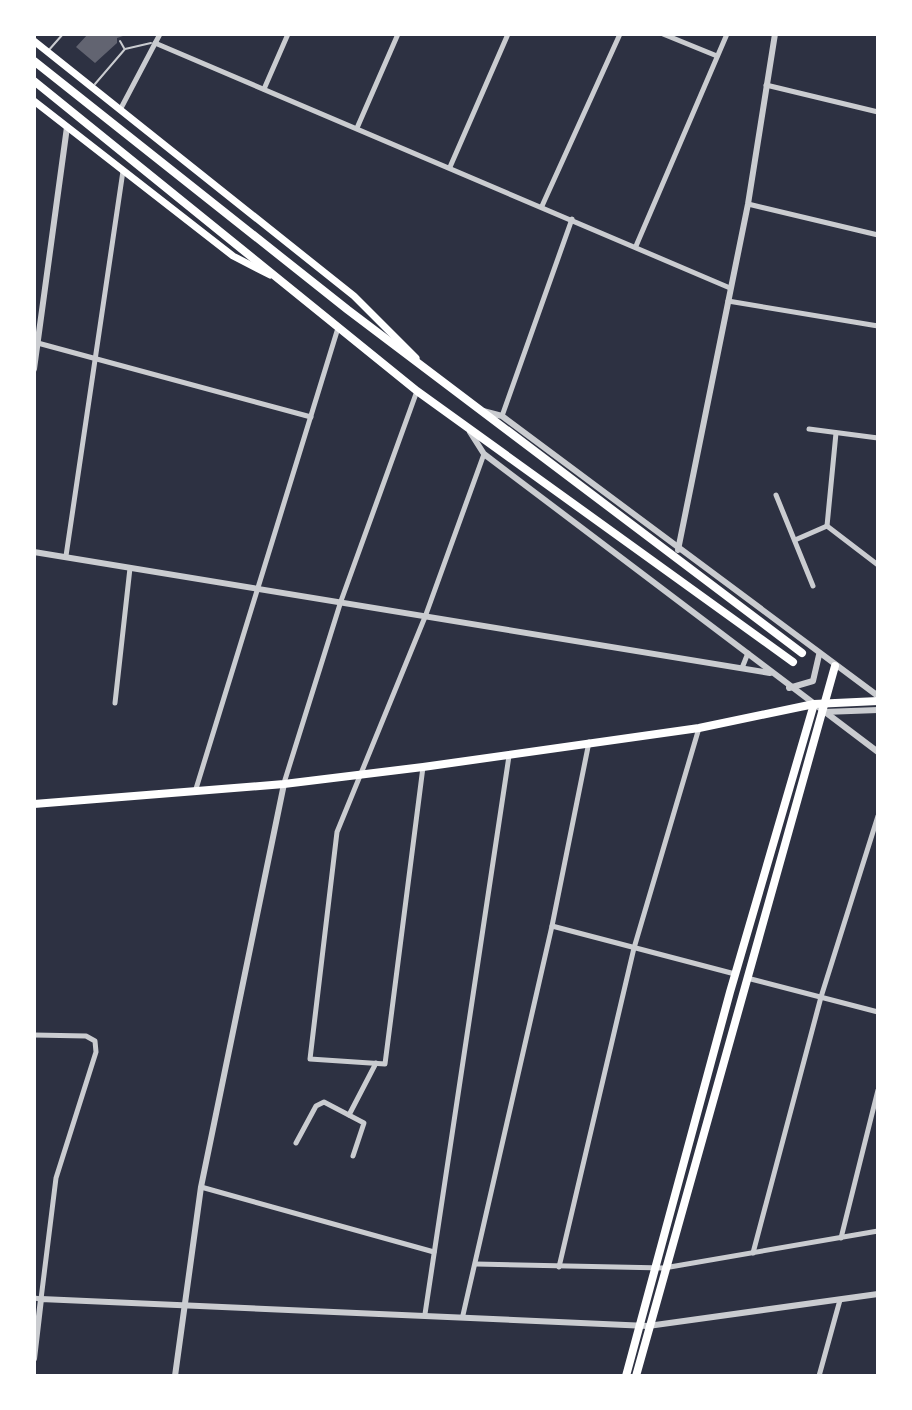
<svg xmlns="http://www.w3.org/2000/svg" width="912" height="1410" font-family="'DM Sans',sans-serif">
<rect width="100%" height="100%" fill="#2d3142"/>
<polygon fill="#626471" points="88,34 129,34 117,38 117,43 95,63 76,47"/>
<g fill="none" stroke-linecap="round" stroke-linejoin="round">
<g stroke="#caccd0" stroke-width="2">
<polyline points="120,41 124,48"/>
<polyline points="48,51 63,34"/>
<polyline points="95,84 125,49 151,43"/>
</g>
<g stroke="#caccd0" stroke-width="5">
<polyline points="663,34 717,56"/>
<polyline points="155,43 730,288"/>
<polyline points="766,85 878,112"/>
<polyline points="264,89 288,34"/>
<polyline points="120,110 160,34"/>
<polyline points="357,128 398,34"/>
<polyline points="450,167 508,34"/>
<polyline points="748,204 878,235"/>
<polyline points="542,206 620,34"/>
<polyline points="636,246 727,34"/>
<polyline points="728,301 878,326"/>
<polyline points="34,342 311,417"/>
<polyline points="502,416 572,219"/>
<polyline points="809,429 878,438"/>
<polyline points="776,495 813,586"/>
<polyline points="827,526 836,433"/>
<polyline points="827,526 878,565"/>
<polyline points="795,540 827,526"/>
<polyline points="66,556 123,171"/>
<polyline points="742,668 748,653"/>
<polyline points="115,703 130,568"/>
<polyline points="423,767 385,1064 310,1059 337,832 425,617 484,454"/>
<polyline points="284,783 341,601 417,391"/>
<polyline points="195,792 338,328"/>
<polyline points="552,926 735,974"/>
<polyline points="747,978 878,1012"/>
<polyline points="34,1035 86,1036 95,1041 96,1052 56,1178 41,1299 34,1298"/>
<polyline points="349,1115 376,1063"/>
<polyline points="296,1143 316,1106 324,1102 364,1123 353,1156"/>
<polyline points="201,1187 434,1252"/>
<polyline points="841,1238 878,1090"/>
<polyline points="753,1253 821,997 878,816"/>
<polyline points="476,1264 664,1268 878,1231"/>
<polyline points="559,1267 634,948 699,728"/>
<polyline points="425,1314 509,756"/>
<polyline points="463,1315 552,926 589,742"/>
<polyline points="819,1376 840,1300"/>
</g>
<g stroke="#caccd0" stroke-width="6">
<polyline points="34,369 67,127"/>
<polyline points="483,411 502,416 878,696"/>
<polyline points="470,432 484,454 878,752"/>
<polyline points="678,550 748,204 775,34"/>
<polyline points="34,552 770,673"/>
<polyline points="789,688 813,681 819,655"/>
<polyline points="824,712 878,710"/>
<polyline points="34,1359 41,1299 648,1326 878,1294"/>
<polyline points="175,1376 201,1187 284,784"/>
</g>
<g stroke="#fff" stroke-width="7">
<polyline points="34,41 354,296 416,358"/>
<polyline points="34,101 233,256 270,275"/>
</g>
<g stroke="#fff" stroke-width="8">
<polyline points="34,804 284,784 423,767 699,728 814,704 878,701"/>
<polyline points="626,1376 730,992 814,704"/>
<polyline points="636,1376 835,666"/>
</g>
<g stroke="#fff" stroke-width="8">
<polyline points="34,61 348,310 802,653"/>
<polyline points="34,81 417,391 793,662"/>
</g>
</g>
<rect width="912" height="1410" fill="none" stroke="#ffffff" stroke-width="72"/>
</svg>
